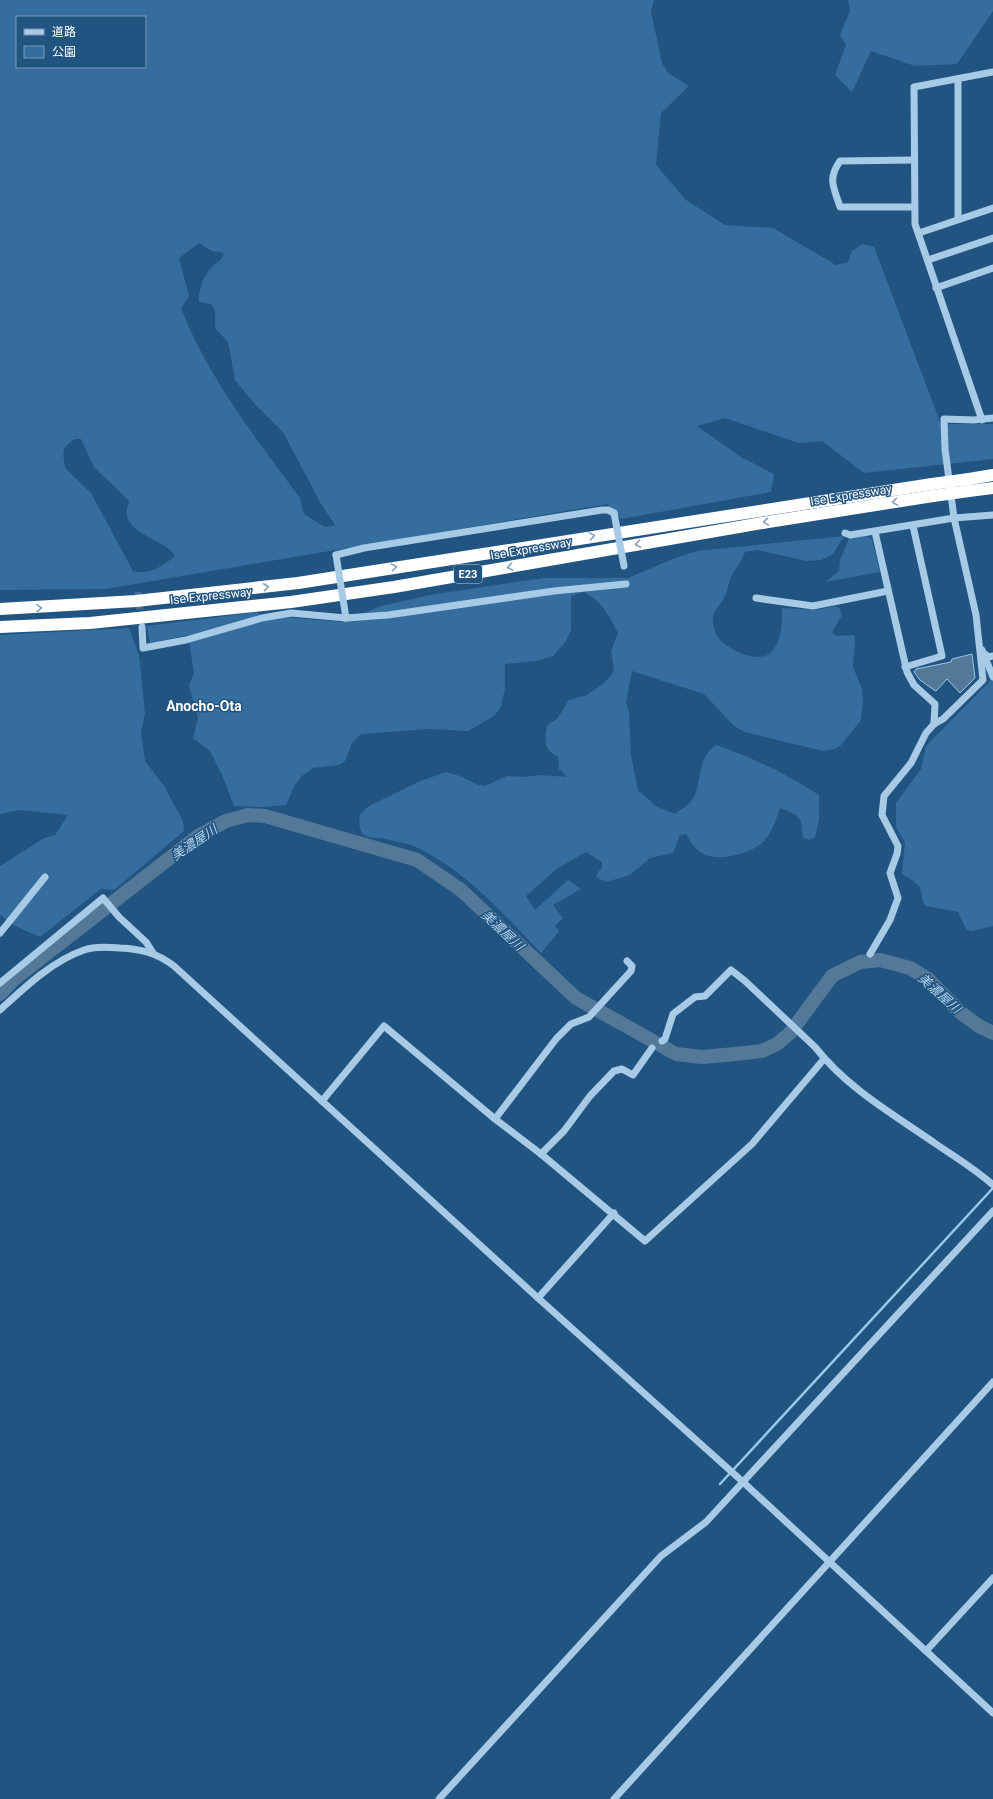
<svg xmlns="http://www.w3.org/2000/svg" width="993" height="1799" font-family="Roboto,'Noto Sans JP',sans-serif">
<rect width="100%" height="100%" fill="#215480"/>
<g fill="#356e9e" fill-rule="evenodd">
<path d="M0 0H654L651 12 662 63 668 73 689 86 661 113 656 165 686 200 725 225 773 228 836 265 848 262 852 251 862 244 874 247 941 424H993V459L864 473 822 441 799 443 725 418 697 426 741 457 774 474 771 492 621 519 607 504 105 589 0 590ZM17 17H145V67H17ZM199 243 212 251 224 253C222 261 217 262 212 267 203 276 198 290 199 302L211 304 215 310V328L228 342 235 380 255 404 283 432 321 504 335 525 325 527 304 514 300 498C256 438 208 378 181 308L189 296 179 258ZM75 439H81L94 467 129 501C128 505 126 512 127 516 131 535 167 541 175 556 163 566 150 575 133 571L91 493 65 468C63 452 60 448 75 439Z"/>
<polygon points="848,0 993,0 993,11 957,64 915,66 871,51 852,92 835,75 846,45 840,35 850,11"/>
<path d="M844 536 833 554 821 560 807 561 757 550 745 552C742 560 738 566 733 573 729 580 728 589 725 596 722 604 714 609 713 617 712 626 716 637 722 642 734 652 763 666 774 649 782 638 782 621 782 608L817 610 836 606 840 609 842 615 832 632 836 636 854 635 855 641 853 667 862 689 863 701 861 720 841 745 835 749 823 751 745 732 734 726 704 694 632 671 626 702 629 712 631 756 638 790 657 807 675 814C679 810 686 807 690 803 704 787 695 755 717 745 753 758 787 774 819 795V820L815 837 809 840 804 838C801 832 802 829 801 822 799 814 787 811 780 808 776 819 773 831 764 841 758 847 751 850 743 853 718 861 699 860 686 834L680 835 673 853 650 858 630 875 606 882 596 877 598 872 602 868V862L586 852 558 868 526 896 535 910 568 880 581 889 553 905 563 918 555 926 559 931 541 953C507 917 466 872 422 850 409 843 394 841 381 838 376 838 369 838 366 836 358 832 359 821 360 814L369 806 418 782 446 772 457 775 479 785 485 786 507 776 525 777 539 775 567 777 559 769 558 757C542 747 545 743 547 725L557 719 569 700 587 695 604 683 612 674 614 668 611 651 618 633C610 616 601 601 584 592L571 596V630L566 641 553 656 536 661 505 664V688L501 707 494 716 468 731 430 729 361 734 352 743 345 761 339 765 313 768 302 776 295 785 286 805 262 807 234 806 223 777 210 751 193 738 198 718 189 685 194 673 188 635 150 643 147 626 257 612 261 615 341 622 381 606 430 595 543 578H628L675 558 697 551Z"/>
<polygon points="867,536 872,540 880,572 825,582 839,571 840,560 849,538"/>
<polygon points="129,628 139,655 145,713 141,733 145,761 164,786 183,821 184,831 114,890 101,889 40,937 13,925 0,915 0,866 44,838 55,835 68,815 20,810 0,814 0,635"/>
<path d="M993 675V926L972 931 966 929 958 912 926 906C921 901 923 895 920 888 917 882 908 878 902 874L905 843 896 827V803L921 769 926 746 992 679Z"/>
</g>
<polygon fill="#547898" stroke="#9ac6e9" points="972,654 975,678 960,693 947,679 936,691 934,690 920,680 914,672 916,669 951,662 952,659"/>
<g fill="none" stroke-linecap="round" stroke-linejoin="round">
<polyline stroke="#9ac6e9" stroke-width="2.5" points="720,1484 993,1188"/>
<polyline stroke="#547898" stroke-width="14" points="0,994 13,980 198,836 226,821 248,815 265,816 417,860 461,890 576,998 676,1054 702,1057 735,1054 762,1051 777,1044 790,1033 832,976 860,962 880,960 910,968 928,979 961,1013 979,1026 993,1033"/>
<polyline stroke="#426e93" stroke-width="7" stroke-dasharray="7 3.5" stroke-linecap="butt" points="138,592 141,621"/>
<g stroke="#a7cae7" stroke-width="7">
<polyline points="958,79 958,219"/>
<path d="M914 160 840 161C827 180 834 187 840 207H914"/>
<polyline points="919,233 993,208"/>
<polyline points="928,260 993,238"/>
<polyline points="936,288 993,268"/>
<polyline points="982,420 915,224 914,87 993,72"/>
<polyline points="875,532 907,672 914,685 935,704 934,724"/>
<polyline points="845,533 850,535 954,518 993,515"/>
<polyline points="336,555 364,548 602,510 608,510 614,513"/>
<polyline points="756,598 813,606 888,591"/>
<polyline points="142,627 143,648 186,640 262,618 291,613 346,618 388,615 554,591 626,584"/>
<polyline points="982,650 993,677"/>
<polyline points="983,653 989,657 993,656"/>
<polyline points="905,667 942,656 913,526"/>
<polyline points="0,933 45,877"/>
<polyline points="870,954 890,920 898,898 890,873 897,854 898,846 882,815 884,796 911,763 926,733 934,724 943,719 983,680 976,615 954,518 945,449 944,419 974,420 993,418"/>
<polyline points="0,983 103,898 119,917 146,942 153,953"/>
<path d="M0 1010C24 988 52 961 84 950 94 946 109 947 120 948 141 949 157 953 174 966L538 1298 743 1482 993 1713"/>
<path d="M662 1041 665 1039 673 1014 695 997 705 996 731 970 745 981 815 1047C848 1089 893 1114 936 1144 955 1157 975 1169 993 1185"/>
<polyline points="322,1101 384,1026 495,1119 541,1154 645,1241 752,1144 824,1059"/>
<polyline points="495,1119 556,1039 571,1024 589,1017 631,971 632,966 627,961"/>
<polyline points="541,1154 564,1131 590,1096 614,1071 622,1069 633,1075 652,1048"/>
<polyline points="538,1298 614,1213"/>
<polyline points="926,1651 993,1578"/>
<polyline points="439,1799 661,1556 706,1522 993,1211"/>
<polyline points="614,1799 993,1382"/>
</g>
<g stroke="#fff" stroke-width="12">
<polyline points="969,479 993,475"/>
<polyline points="969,491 993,488"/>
<polyline points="0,609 136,601 298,583 932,484"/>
<polyline points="0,627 90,623 291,602 394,587 768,522 933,496"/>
</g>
<g stroke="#a7cae7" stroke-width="7">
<polyline points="614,513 624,566"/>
<polyline points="336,555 346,618"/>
</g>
<g stroke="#fff" stroke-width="12">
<polyline points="932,484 969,479"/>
<polyline points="933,496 969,491"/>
</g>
</g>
<defs><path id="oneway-chevron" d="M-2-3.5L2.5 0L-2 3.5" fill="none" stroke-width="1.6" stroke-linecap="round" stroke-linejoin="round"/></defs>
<g stroke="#85a1b9">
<use href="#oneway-chevron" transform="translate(895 502) rotate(171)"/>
<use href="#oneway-chevron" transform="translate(766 522) rotate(171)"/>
<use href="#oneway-chevron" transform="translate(592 536) rotate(-9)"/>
<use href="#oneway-chevron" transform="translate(638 544) rotate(170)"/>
<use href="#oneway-chevron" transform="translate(394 567) rotate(-9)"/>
<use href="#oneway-chevron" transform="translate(510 567) rotate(170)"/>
<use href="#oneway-chevron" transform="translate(266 587) rotate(-7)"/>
<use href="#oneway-chevron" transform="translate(39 608) rotate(-3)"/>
</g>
<g text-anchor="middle" stroke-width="3" stroke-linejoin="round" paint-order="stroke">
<rect fill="#215480" stroke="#bcccd9" stroke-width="1" x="454" y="565" width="28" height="18" rx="3"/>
<g font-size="11" font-weight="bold" fill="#fff">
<text x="468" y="578">E23</text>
</g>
<g font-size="12" fill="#fff" stroke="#215480">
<text transform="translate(851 495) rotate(-9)" y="4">Ise Expressway</text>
<text transform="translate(531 549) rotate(-10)" y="4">Ise Expressway</text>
<text transform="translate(211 596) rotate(-6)" y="4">Ise Expressway</text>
</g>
<g font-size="13" font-style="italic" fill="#b2d4ef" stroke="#215480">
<text transform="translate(194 842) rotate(-34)" y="5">美濃屋川</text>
<text transform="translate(503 930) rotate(43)" y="5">美濃屋川</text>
<text transform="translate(940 993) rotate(42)" y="5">美濃屋川</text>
</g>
<g font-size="14" font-weight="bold" fill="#fff" stroke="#215480">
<text x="204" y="711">Anocho-Ota</text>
</g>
</g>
<rect x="16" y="16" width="130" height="52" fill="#215480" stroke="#7a98b3"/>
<rect x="24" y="29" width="20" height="6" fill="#a7cae7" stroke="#7a98b3"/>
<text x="52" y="36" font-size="12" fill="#ffffff">道路</text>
<rect x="24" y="46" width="20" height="12" fill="#356e9e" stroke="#7a98b3"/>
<text x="52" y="56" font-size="12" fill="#ffffff">公園</text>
</svg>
